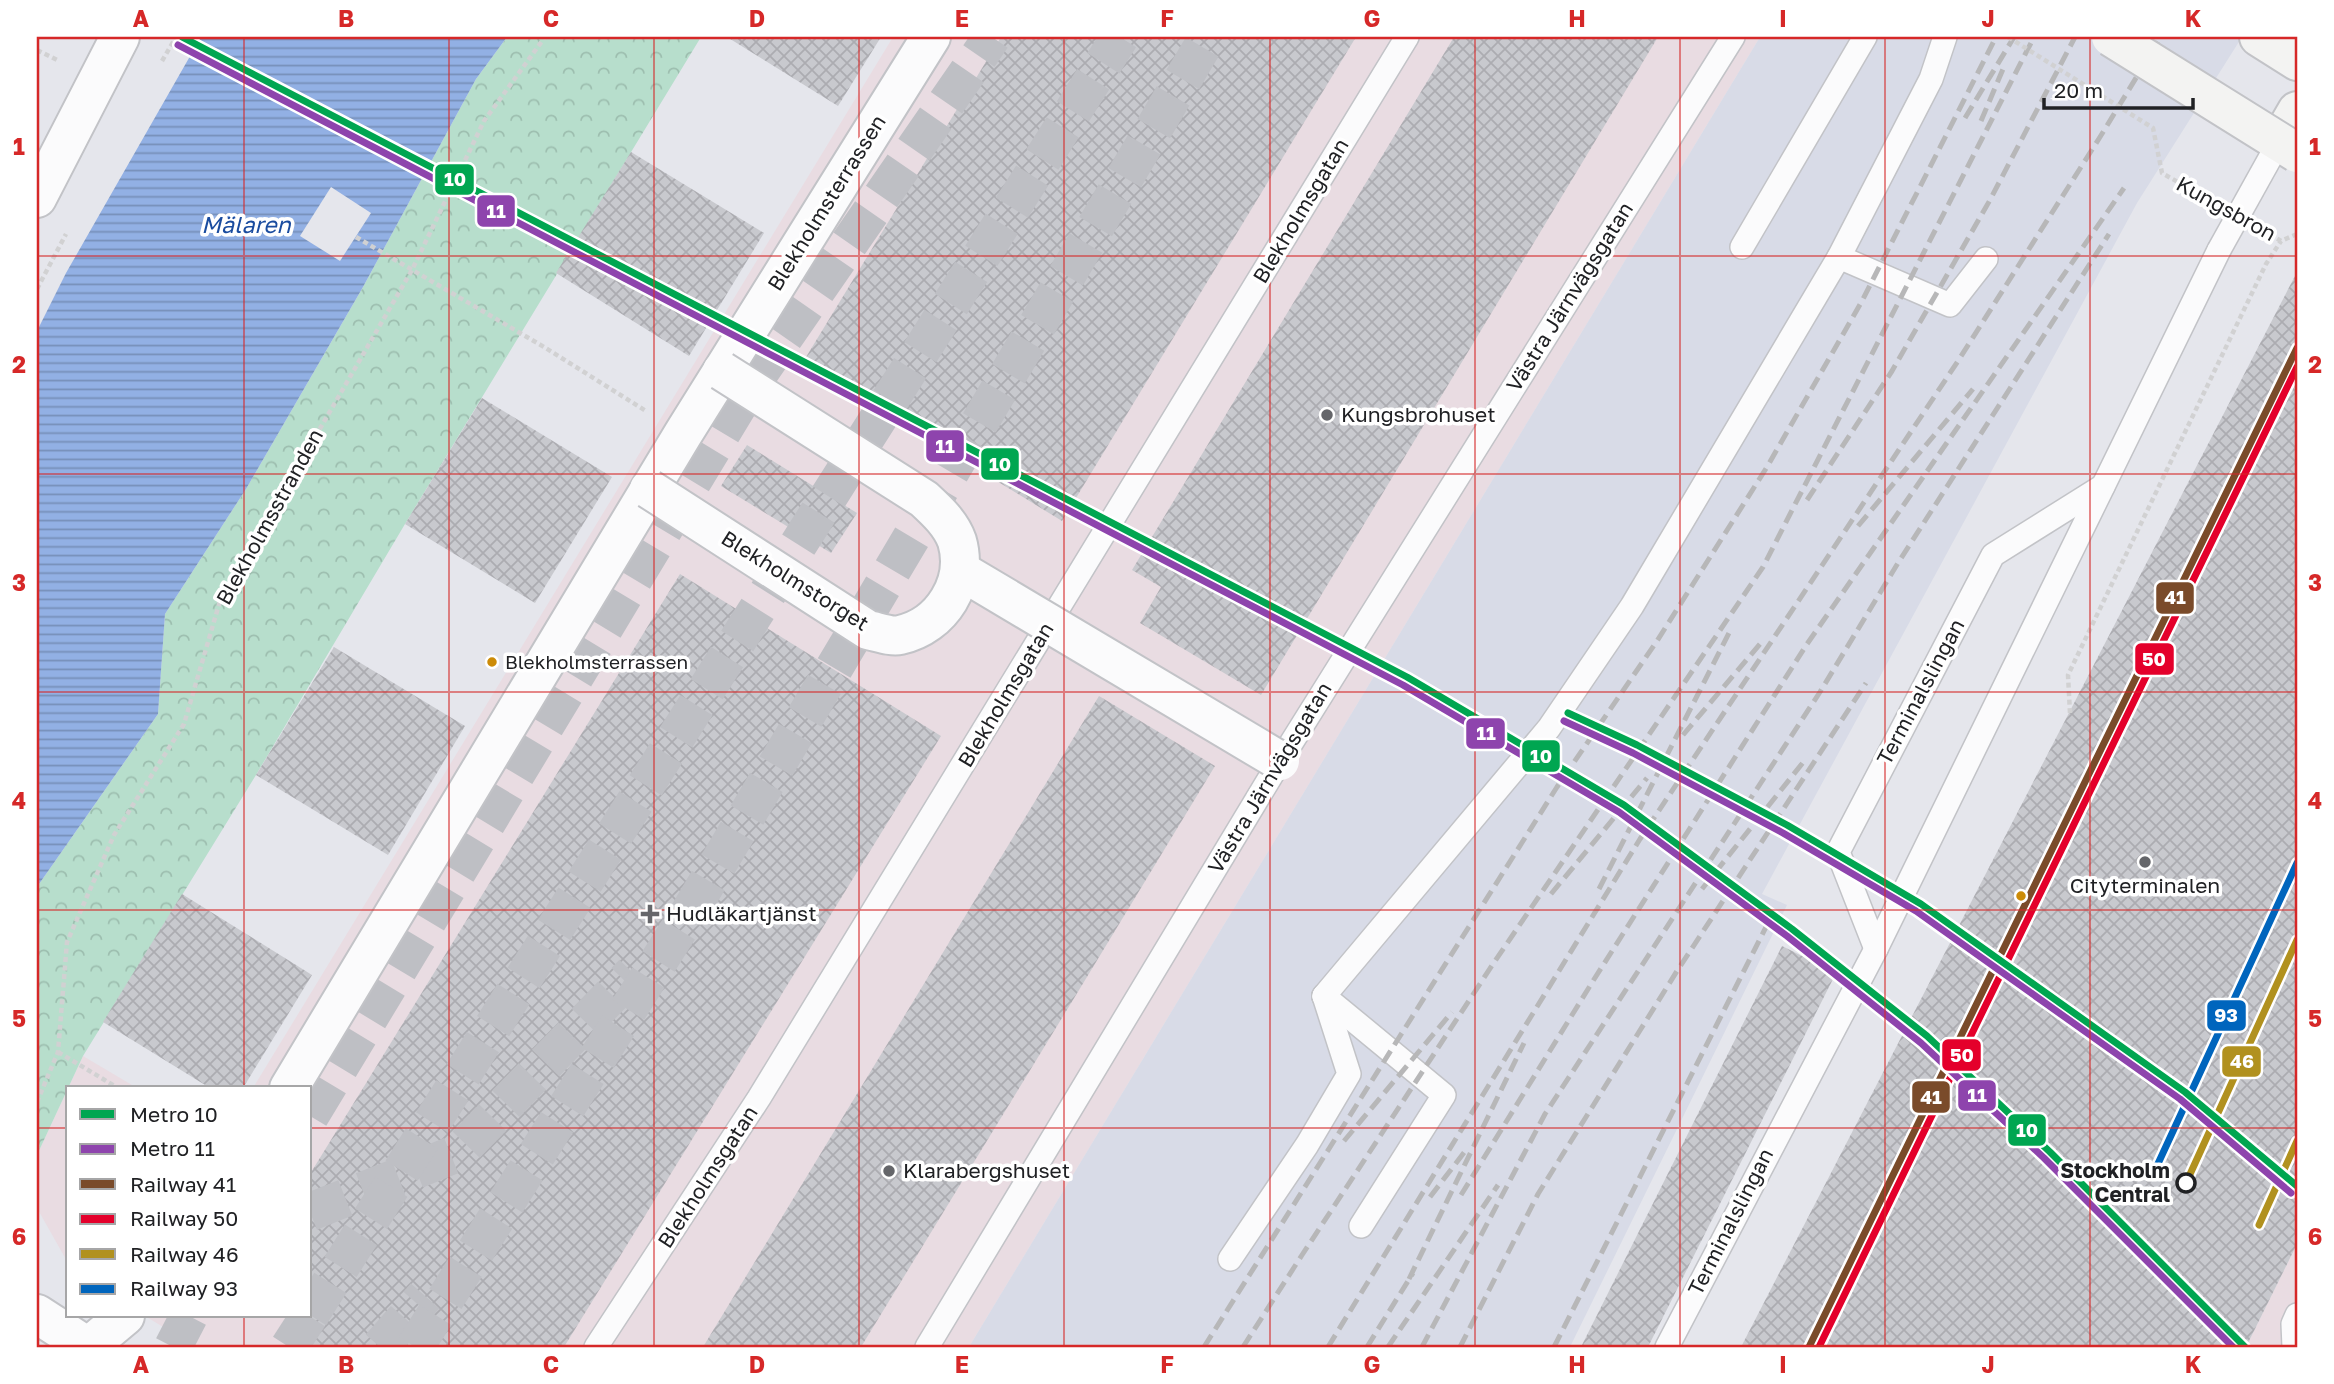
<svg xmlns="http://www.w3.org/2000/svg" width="2334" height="1384" font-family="'Golos Text',sans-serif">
<defs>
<pattern id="park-crowns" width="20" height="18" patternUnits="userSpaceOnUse" patternTransform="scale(1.75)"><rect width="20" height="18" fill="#b7decc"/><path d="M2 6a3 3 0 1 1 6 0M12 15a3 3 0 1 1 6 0" fill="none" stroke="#9dbeaf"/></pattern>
<pattern id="water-rules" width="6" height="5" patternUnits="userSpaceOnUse" patternTransform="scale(1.75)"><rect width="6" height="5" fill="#92b0e4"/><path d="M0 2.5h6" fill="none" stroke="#778fb9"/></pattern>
<pattern id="building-cross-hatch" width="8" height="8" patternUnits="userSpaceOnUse" patternTransform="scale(1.75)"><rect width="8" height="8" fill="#c8c9ce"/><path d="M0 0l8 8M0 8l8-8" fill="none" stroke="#acacb1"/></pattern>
</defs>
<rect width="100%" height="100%" fill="#e5e6ec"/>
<g fill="#e9dce2">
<polygon points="893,37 1760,37 969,1347 196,1347 145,1316 310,1316 310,1088 253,1088"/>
<polygon points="83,1056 137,1088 68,1088 68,1263 37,1208 37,1155"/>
<polygon points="2297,1244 2297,1347 2246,1347"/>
</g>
<polygon fill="#d8dbe7" points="1760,37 2242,37 2137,203 1762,894 1787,905 1570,1347 969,1347"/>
<polygon fill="url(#park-crowns)" points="507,37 701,37 405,524 256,775 83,1056 37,1155 37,887 158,714 165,614 246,489 363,287 476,79"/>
<polygon fill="url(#water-rules)" points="201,37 507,37 476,79 363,287 246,489 165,614 158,714 37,887 37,331 66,273"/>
<polygon fill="#e5e6ec" points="331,187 371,213 340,261 300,236"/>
<g fill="url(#building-cross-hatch)">
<polygon points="727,37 881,37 838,106"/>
<polygon points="1001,37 1356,37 1062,521 803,362"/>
<polygon points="1454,37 1658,37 1261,695 1140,623 1161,587 1132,570"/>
<polygon points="631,152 764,233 689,356 556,273"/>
<polygon points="2297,272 2297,1244 2246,1347 1741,1347"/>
<polygon points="482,398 612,477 535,603 405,524"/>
<polygon points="747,445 857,513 831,553 721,486"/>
<polygon points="680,574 941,736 564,1347 310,1347 310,1174"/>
<polygon points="334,647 465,726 388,855 256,775"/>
<polygon points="1099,696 1215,766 1076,995 861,1347 703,1347"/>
<polygon points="182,894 312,975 243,1088 210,1088 103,1022"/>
<polygon points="1782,946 1836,973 1648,1347 1581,1347"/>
</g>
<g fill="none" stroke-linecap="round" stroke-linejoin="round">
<g stroke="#bebfc4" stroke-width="38" stroke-dasharray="38 19" stroke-linecap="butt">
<polyline points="310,1116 747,391 992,37"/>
<polyline points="310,1212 458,1153 633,973"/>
<polyline points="310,1315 1120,37"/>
<polyline points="173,1347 189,1316"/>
<polyline points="289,1347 309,1316"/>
<polyline points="380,1347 425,1296"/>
<polyline points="415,1347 686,918 1208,37"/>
</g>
<defs>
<g id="lane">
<polyline points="1742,247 1865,37"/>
<polyline points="1839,257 1931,79 1945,37"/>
<polyline points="1876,949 1838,852 1993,555 2103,486"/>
<polyline points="1324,996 1549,728 1632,606 1839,257 1950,305 1986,259"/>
<polyline points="1324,996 1444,1095 1361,1226"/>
<polyline points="1230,1259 1307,1145 1349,1074 1324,996"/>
<polyline points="596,1347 759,1098 1407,37"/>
<polyline points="927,1347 1280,761 1733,37"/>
<polyline points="1667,1347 1876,949 2219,250"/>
<polyline points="2294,1347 2293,1324 2297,1315"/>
</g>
<g id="street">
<polyline points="37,198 120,37"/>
<polyline points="289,1088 683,434 931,37"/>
<polyline points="37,1314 88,1347 125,1316"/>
</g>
<g id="secondary">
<polyline points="2259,37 2297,61"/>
<polyline points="2279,142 2297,111"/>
</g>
</defs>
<use href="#lane" stroke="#c2c3c7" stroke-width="26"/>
<use href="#street" stroke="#c2c3c7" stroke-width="42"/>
<use href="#secondary" stroke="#c2c3c7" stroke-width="42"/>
<g stroke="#d1d1d2" stroke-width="4.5" stroke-dasharray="5 3.5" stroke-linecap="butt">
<polyline points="37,50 59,61"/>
<polyline points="162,61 176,37"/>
<polyline points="356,237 544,347 646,411"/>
<polyline points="37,289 66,234"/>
<polyline points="2070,713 2068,675 2266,264 2281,241"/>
<polyline points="58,1052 118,1088"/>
<polyline points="37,1102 58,1052 67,942 114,835 184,724 220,601 412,270 484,121 545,37"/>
</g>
<use href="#lane" stroke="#fbfbfc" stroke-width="23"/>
<use href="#street" stroke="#fbfbfc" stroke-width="38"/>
<use href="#secondary" stroke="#f3f3f2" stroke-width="38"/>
<g stroke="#b7b7b8" stroke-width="5" stroke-dasharray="14 7" stroke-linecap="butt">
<polyline points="1965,118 2014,37"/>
<polyline points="1981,121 2003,69"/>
<polyline points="1807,500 1892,371 1990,200 2075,37"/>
<polyline points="1858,526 1973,389"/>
<polyline points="1683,735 1760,644"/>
<polyline points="1599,889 1732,627"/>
<polyline points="1702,889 1805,760"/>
<polyline points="1551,894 1647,778"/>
<polyline points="1344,1141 1452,1012"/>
<polyline points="1461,1195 1593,981 1807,644 2124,188"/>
<polyline points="1430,1197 1466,1150"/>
<polyline points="1409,1279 1524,1043"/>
<polyline points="1204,1347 1557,787 1657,641 1767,467 1862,301 1996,37"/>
<polyline points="1243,1347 1302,1255 1493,964 1763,567 2034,37"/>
<polyline points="1328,1347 1640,839 1958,361 2100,137 2161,37"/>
<polyline points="1367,1347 1413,1273"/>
<polyline points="1388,1347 1498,1185"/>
<polyline points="1422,1347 1545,1114 1820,692 1898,563 2109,234"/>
<polyline points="1460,1347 1538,1194 1677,971 1866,683"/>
<polyline points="1554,1347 1770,919"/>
</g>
<defs>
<polyline id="lane-bridge" points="2219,250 2279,142"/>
<g id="street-bridge">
<path d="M649 489 868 630C878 632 891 637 900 635 942 626 969 582 957 541 951 524 937 511 924 499L722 371"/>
<polyline points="961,571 1280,761"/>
</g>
<polyline id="secondary-bridge" points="2111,37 2297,153"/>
</defs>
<use href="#lane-bridge" stroke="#c2c3c7" stroke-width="26" stroke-linecap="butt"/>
<use href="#street-bridge" stroke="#c2c3c7" stroke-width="42" stroke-linecap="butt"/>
<use href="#secondary-bridge" stroke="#c2c3c7" stroke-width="42" stroke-linecap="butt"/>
<g stroke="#d1d1d2" stroke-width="4.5" stroke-dasharray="5 3.5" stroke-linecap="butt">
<polyline points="2008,37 2153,128 2162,173 2204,197"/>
<polyline points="2270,234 2281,241 2297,234"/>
</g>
<use href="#lane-bridge" stroke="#fbfbfc" stroke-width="23"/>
<use href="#street-bridge" stroke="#fbfbfc" stroke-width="38"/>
<use href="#secondary-bridge" stroke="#f3f3f2" stroke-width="38"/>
<defs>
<polyline id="rail-1" points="1809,1347 2297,348"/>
<polyline id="rail-2" points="1819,1347 2297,367"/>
<g id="rail-3">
<polyline points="2186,1183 2297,940"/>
<polyline points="2259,1225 2297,1141"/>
</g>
<polyline id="rail-4" points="2156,1168 2297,863"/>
</defs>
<use href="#rail-1" stroke="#fff" stroke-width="12"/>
<use href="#rail-2" stroke="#fff" stroke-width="12"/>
<use href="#rail-3" stroke="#fff" stroke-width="12"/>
<use href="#rail-4" stroke="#fff" stroke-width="12"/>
<use href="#rail-1" stroke="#7a4b2a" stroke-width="7"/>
<use href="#rail-2" stroke="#e4002b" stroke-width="7"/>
<use href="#rail-3" stroke="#b1911f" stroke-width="7"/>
<use href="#rail-4" stroke="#0065bd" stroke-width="7"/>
<defs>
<g id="metro-1">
<polyline points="182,37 1407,677 1624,805 1792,929 1927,1036 2050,1152 2245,1347"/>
<polyline points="1568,713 1637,745 1787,825 1921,904 2185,1092 2297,1186"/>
</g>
<g id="metro-2">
<polyline points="178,45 1403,685 1619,812 1787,936 1921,1043 2044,1158 2233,1347"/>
<polyline points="1564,721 1633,753 1783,833 1916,911 2180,1099 2291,1193"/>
</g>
</defs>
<use href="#metro-1" stroke="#fff" stroke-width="12"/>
<use href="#metro-2" stroke="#fff" stroke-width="12"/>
<use href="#metro-1" stroke="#00a651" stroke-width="7"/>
<use href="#metro-2" stroke="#8e44ad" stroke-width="7"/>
</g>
<path fill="none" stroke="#d62828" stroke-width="2" stroke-opacity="0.55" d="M244 37V1088M449 37V1347M654 37V1347M859 37V1347M1064 37V1347M1270 37V1347M1475 37V1347M1680 37V1347M1885 37V1347M2090 37V1347M37 256H2297M37 474H2297M37 692H2297M37 910H2297M37 1128H68M310 1128H2297M244 1316V1347"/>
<g fill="#65666a" stroke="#fff" stroke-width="2.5">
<circle cx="1327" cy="415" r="7"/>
<circle cx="2145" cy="862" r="7"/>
<path d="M646.5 903.5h7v7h7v7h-7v7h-7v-7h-7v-7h7z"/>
<circle cx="889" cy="1171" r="7"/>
</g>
<g fill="#cc8b07" stroke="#fff" stroke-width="2.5">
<circle cx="492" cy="662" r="6"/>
<circle cx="2021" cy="896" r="6"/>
</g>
<circle fill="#fff" stroke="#202124" stroke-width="3.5" cx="2186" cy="1183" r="9"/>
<g text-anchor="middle" stroke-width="7" stroke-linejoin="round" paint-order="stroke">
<g font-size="19" fill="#202124" stroke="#fff" text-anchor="start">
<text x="505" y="669">Blekholmsterrassen</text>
</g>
<g font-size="21" fill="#202124" stroke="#fff">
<text transform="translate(827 203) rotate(-58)" y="7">Blekholmsterrassen</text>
<text transform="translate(2226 209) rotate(29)" y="7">Kungsbron</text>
<text transform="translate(1301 211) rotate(-59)" y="7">Blekholmsgatan</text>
<text transform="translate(1570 297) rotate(-58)" y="7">Västra Järnvägsgatan</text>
<text transform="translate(270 517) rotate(-61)" y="7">Blekholmsstranden</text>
<text transform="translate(795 581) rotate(32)" y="7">Blekholmstorget</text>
<text transform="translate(1921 692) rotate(-62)" y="7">Terminalslingan</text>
<text transform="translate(1006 695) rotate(-59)" y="7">Blekholmsgatan</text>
<text transform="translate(1270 778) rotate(-59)" y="7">Västra Järnvägsgatan</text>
<text transform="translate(708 1177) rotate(-57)" y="7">Blekholmsgatan</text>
<text transform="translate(1731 1222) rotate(-63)" y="7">Terminalslingan</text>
</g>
<g font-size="21" fill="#202124" stroke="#fff" text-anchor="start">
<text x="1341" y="422">Kungsbrohuset</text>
<text x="2145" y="893" text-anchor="middle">Cityterminalen</text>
<text x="666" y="921">Hudläkartjänst</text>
<text x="903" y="1178">Klarabergshuset</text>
</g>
<g font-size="21" font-weight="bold" fill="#202124" stroke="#fff" text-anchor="end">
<text x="2170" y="1178">Stockholm<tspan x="2170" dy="24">Central</tspan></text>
</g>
<g font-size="23" font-style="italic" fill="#1a4c9f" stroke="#fff">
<text x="246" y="233">Mälaren</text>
</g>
</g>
<g stroke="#fff" stroke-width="2.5">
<rect x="434" y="163" width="41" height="33" rx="7" fill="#00a651"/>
<rect x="476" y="194" width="40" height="34" rx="7" fill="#8e44ad"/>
<rect x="925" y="429" width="40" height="34" rx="7" fill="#8e44ad"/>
<rect x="980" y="447" width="40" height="34" rx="7" fill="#00a651"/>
<rect x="2155" y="581" width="40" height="34" rx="7" fill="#7a4b2a"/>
<rect x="2134" y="642" width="41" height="34" rx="7" fill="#e4002b"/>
<rect x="1465" y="717" width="41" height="33" rx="7" fill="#8e44ad"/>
<rect x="1521" y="739" width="40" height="34" rx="7" fill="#00a651"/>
<rect x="2206" y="999" width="41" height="33" rx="7" fill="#0065bd"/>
<rect x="1941" y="1038" width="41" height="34" rx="7" fill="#e4002b"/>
<rect x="2221" y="1045" width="41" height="33" rx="7" fill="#b1911f"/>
<rect x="1957" y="1079" width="40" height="33" rx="7" fill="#8e44ad"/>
<rect x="1911" y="1080" width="40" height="34" rx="7" fill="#7a4b2a"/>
<rect x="2007" y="1113" width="40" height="34" rx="7" fill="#00a651"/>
</g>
<g font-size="19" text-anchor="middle" font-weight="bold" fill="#fff">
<text x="455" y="186">10</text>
<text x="496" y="218">11</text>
<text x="945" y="453">11</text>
<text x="1000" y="471">10</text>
<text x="2175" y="604">41</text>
<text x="2154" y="666">50</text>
<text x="1486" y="740">11</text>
<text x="1541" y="763">10</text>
<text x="2226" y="1022">93</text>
<text x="1962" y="1062">50</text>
<text x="2242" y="1068">46</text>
<text x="1977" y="1102">11</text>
<text x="1931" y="1104">41</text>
<text x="2027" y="1137">10</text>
</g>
<rect width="2334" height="1384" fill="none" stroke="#ffffff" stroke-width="77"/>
<rect x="66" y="1086" width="245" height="231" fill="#ffffff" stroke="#a6a6a7" stroke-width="2"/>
<rect x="80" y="1109" width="35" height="10" fill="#00a651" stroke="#a6a6a7" stroke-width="2"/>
<text x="130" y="1122" font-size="21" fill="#202124">Metro 10</text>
<rect x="80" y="1144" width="35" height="10" fill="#8e44ad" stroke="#a6a6a7" stroke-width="2"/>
<text x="130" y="1156" font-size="21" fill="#202124">Metro 11</text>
<rect x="80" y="1179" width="35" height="10" fill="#7a4b2a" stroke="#a6a6a7" stroke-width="2"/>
<text x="130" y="1192" font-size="21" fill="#202124">Railway 41</text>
<rect x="80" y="1214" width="35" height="10" fill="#e4002b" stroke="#a6a6a7" stroke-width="2"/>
<text x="130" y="1226" font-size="21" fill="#202124">Railway 50</text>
<rect x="80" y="1249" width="35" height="10" fill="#b1911f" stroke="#a6a6a7" stroke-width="2"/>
<text x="130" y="1262" font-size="21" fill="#202124">Railway 46</text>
<rect x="80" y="1284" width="35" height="10" fill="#0065bd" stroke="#a6a6a7" stroke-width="2"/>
<text x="130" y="1296" font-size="21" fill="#202124">Railway 93</text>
<path d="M2044 98v10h149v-10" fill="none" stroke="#202124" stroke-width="3.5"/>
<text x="2054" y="98" font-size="21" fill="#202124" stroke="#ffffff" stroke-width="5" paint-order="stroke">20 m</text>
<rect x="38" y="38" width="2258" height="1308" fill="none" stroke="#d62828" stroke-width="2.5"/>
<g font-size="23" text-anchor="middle" font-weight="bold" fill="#d62828">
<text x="141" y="27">A</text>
<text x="346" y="27">B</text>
<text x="551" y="27">C</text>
<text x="757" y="27">D</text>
<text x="962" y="27">E</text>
<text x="1167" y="27">F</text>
<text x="1372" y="27">G</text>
<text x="1577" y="27">H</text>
<text x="1783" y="27">I</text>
<text x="1988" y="27">J</text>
<text x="2193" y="27">K</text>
<text x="19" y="155">1</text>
<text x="2315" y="155">1</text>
<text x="19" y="373">2</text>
<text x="2315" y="373">2</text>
<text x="19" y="591">3</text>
<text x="2315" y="591">3</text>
<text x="19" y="809">4</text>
<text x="2315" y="809">4</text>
<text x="19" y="1027">5</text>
<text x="2315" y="1027">5</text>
<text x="19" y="1245">6</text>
<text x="2315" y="1245">6</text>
<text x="141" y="1373">A</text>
<text x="346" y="1373">B</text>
<text x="551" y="1373">C</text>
<text x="757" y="1373">D</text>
<text x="962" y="1373">E</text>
<text x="1167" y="1373">F</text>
<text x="1372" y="1373">G</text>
<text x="1577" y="1373">H</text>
<text x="1783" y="1373">I</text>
<text x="1988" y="1373">J</text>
<text x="2193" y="1373">K</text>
</g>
</svg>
